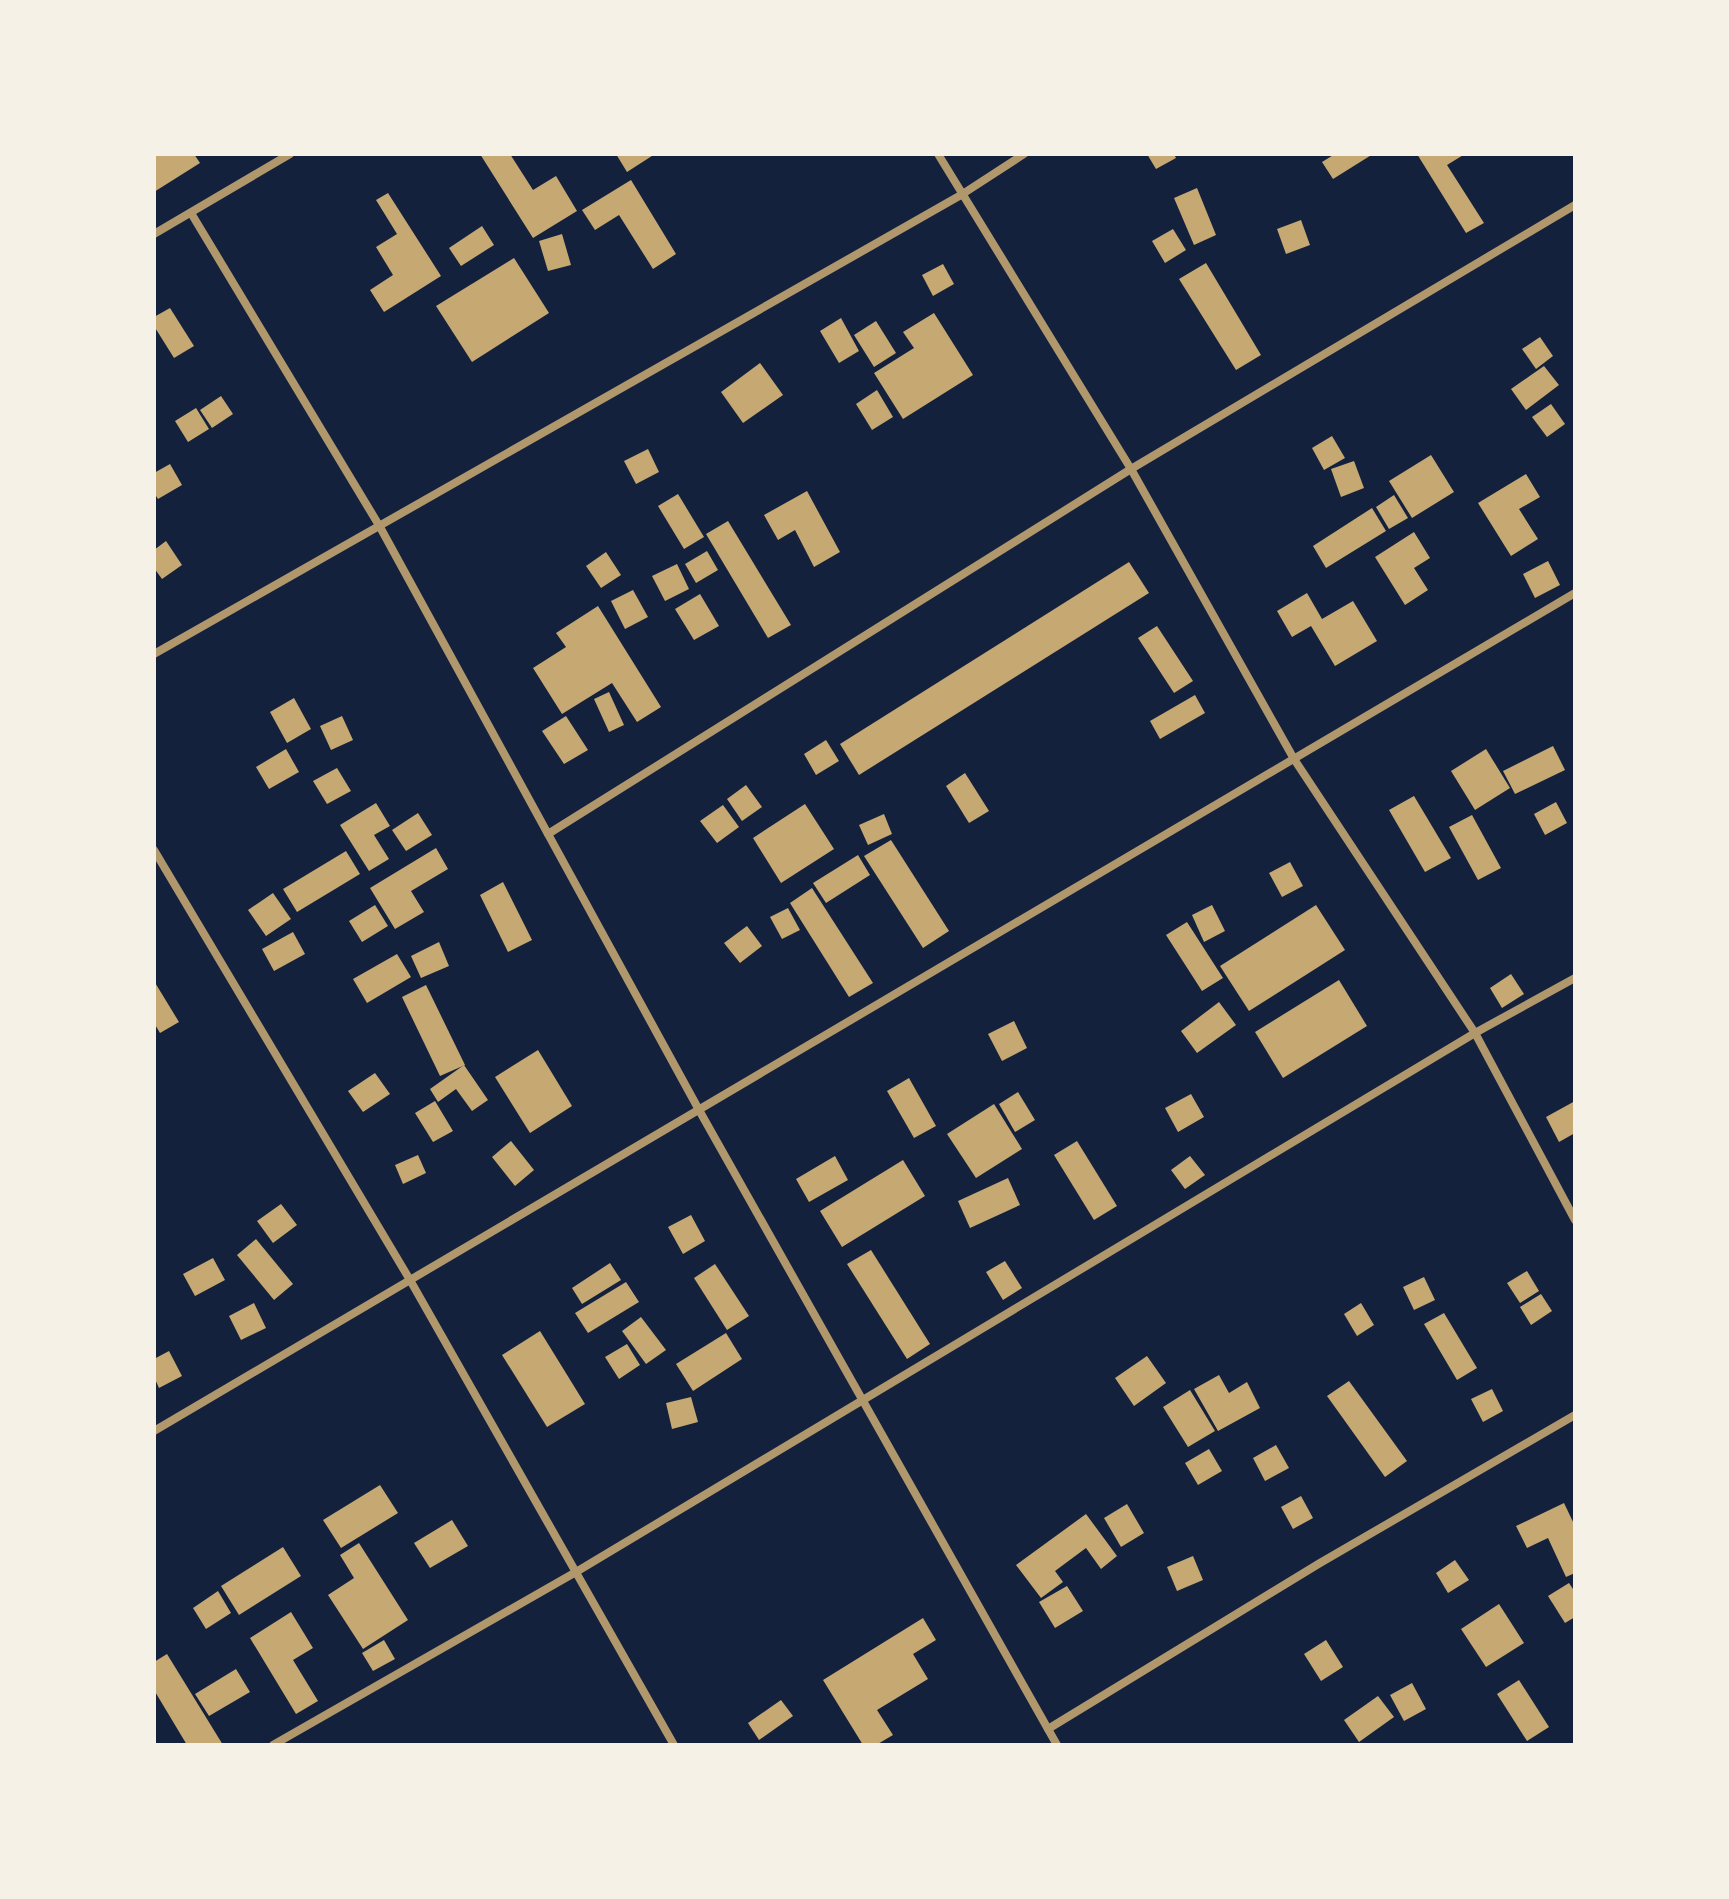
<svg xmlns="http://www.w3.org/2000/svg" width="1729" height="1899" font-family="'Source Sans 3',sans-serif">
<rect width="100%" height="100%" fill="#14213d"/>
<g fill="#c6a872">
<polygon points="154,154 194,154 200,163 154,192"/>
<polygon points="480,154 510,154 533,190 556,176 577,211 533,238"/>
<polygon points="616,154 655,154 627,172"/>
<polygon points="1147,154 1174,154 1176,158 1156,169"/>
<polygon points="1335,154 1373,154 1333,179 1322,162"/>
<polygon points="1417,154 1465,154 1447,165 1484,223 1466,233"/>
<polygon points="631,180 676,254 653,269 619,215 595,230 582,210"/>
<polygon points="1197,188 1216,235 1194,245 1174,198"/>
<polygon points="388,193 441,276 384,312 370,290 393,275 376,247 397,234 376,200"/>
<polygon points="1301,220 1310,245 1286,254 1277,229"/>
<polygon points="482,226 494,245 461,266 449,248"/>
<polygon points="1173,229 1186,250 1165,263 1152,241"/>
<polygon points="562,234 571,265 548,271 539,241"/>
<polygon points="514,258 549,313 472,362 436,306"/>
<polygon points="1206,263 1261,355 1236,370 1179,279"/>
<polygon points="943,264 954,284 933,296 922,275"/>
<polygon points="170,308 194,346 174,358 154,326 154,317"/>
<polygon points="934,313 973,375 903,419 874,373 914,348 903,332"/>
<polygon points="841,318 859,351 839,363 820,331"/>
<polygon points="876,321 896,353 874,367 854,335"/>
<polygon points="1540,337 1553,356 1536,369 1522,349"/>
<polygon points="760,363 783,395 743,423 721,392"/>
<polygon points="1544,366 1559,385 1526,410 1511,389"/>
<polygon points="877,390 893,417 872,430 856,404"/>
<polygon points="221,396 233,414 212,428 200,410"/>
<polygon points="1551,404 1565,424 1547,437 1532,417"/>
<polygon points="196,408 209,429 188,442 175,421"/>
<polygon points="1332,436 1345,458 1324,470 1312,448"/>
<polygon points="648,449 659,472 636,484 624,461"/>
<polygon points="1431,455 1454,492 1412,518 1389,481"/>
<polygon points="1354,461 1364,488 1341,497 1331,469"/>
<polygon points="170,464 182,485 158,499 154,493 154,473"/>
<polygon points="1526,474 1540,497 1519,509 1538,539 1511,556 1478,503"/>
<polygon points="807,491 840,552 814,567 795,530 778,540 764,515"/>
<polygon points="678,494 704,537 684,549 658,506"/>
<polygon points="1394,495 1408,518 1389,529 1376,507"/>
<polygon points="1372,508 1386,531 1326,568 1313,546"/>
<polygon points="728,521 791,625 768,638 706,534"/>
<polygon points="1414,532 1430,558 1414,568 1428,590 1405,605 1375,557"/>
<polygon points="166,541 182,565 162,579 154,568 154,550"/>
<polygon points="707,551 718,570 696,583 685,564"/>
<polygon points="606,552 621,575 601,588 586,566"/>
<polygon points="1548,561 1560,585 1535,598 1523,574"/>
<polygon points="1129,562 1149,593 859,775 840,744"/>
<polygon points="677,564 689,589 665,601 652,576"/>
<polygon points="633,590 648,617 625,629 611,601"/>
<polygon points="1307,593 1322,619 1353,601 1377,641 1335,666 1311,626 1292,637 1277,611"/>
<polygon points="700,594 719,626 694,640 675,609"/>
<polygon points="598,606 661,707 637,722 612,683 562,714 533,668 566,647 556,633"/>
<polygon points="1157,626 1193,681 1174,693 1138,638"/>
<polygon points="609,692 624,725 609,732 594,699"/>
<polygon points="1195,695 1205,713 1160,739 1150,721"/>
<polygon points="294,698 311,729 287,743 270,712"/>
<polygon points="342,716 353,740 331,750 320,726"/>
<polygon points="566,716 588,750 564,764 542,731"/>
<polygon points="826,740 839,761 816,775 804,754"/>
<polygon points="1553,746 1565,770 1515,794 1503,771"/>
<polygon points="286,749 299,772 269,789 256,767"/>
<polygon points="1486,749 1510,788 1475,810 1451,771"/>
<polygon points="337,768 351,791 327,804 313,781"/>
<polygon points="965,773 989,811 969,823 946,786"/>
<polygon points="746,785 762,807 742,821 727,799"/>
<polygon points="1414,796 1451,858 1425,872 1389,810"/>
<polygon points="1556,802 1567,823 1545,835 1534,814"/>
<polygon points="376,803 390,826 374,835 389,859 369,871 340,825"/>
<polygon points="805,804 834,849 781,883 753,838"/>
<polygon points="723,805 739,827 717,843 700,821"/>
<polygon points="418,813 432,835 406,851 392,830"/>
<polygon points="884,814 892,834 868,845 859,825"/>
<polygon points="1472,815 1501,868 1478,880 1449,827"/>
<polygon points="891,840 949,931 923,948 864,856"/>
<polygon points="436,848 448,869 411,891 424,912 395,929 370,888"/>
<polygon points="346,851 360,874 297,912 283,889"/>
<polygon points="858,855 870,875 826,903 813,883"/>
<polygon points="1290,862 1303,886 1282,897 1269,873"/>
<polygon points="503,882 532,940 508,952 480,895"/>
<polygon points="812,888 873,983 849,997 790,903"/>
<polygon points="273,893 291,919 266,936 248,910"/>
<polygon points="375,905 388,926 362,942 349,921"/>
<polygon points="1212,905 1225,931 1204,942 1192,915"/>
<polygon points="1316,905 1345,950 1249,1011 1220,966"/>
<polygon points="788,908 800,930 782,939 770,917"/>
<polygon points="1187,922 1223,978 1202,991 1166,935"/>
<polygon points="747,926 762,946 740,963 724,943"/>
<polygon points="293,932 305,954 274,971 262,949"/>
<polygon points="439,942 449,966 421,978 411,956"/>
<polygon points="397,954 411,977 367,1003 353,979"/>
<polygon points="1511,974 1524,994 1502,1008 1490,988"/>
<polygon points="1339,980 1367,1026 1283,1078 1255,1032"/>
<polygon points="154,981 179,1022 160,1033 154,1023"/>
<polygon points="426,985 465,1065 440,1076 402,997"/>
<polygon points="1219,1002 1236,1025 1197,1053 1181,1031"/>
<polygon points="1014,1021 1027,1048 1002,1061 988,1034"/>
<polygon points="538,1050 572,1106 530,1133 495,1077"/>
<polygon points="464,1065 488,1100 472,1111 456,1089 438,1102 430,1089"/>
<polygon points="375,1073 390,1094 363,1112 348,1091"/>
<polygon points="909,1078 936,1126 914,1138 887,1091"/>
<polygon points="1018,1092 1035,1120 1015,1132 999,1104"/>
<polygon points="1191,1094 1204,1117 1178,1132 1165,1108"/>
<polygon points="435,1101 453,1131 433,1142 415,1113"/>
<polygon points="1575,1101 1575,1133 1559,1142 1546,1117"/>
<polygon points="994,1104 1022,1149 976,1178 947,1134"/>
<polygon points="511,1141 534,1170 515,1186 492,1157"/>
<polygon points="1077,1141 1117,1206 1094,1220 1054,1155"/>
<polygon points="418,1155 426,1173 403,1184 395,1165"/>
<polygon points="835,1156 848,1180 809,1202 796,1179"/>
<polygon points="1190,1156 1205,1175 1185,1189 1171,1170"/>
<polygon points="903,1160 925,1196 842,1247 820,1211"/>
<polygon points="1008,1178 1020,1205 970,1228 958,1201"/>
<polygon points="281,1204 297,1225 273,1243 257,1221"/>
<polygon points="691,1215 705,1241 683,1254 668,1227"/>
<polygon points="256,1239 293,1284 274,1300 237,1255"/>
<polygon points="871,1250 930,1344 907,1359 847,1264"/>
<polygon points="213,1258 225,1280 195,1296 183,1274"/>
<polygon points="1005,1261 1022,1288 1003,1300 986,1272"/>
<polygon points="610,1263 621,1280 582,1304 572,1288"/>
<polygon points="715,1264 749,1316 727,1330 694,1278"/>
<polygon points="1527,1271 1539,1291 1520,1303 1507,1283"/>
<polygon points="1424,1277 1435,1300 1414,1310 1403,1287"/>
<polygon points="626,1282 639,1302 588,1333 575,1313"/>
<polygon points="1541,1294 1552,1311 1531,1325 1520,1307"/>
<polygon points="254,1303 266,1328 241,1340 229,1316"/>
<polygon points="1361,1303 1374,1325 1357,1336 1344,1314"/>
<polygon points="1444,1313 1477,1368 1457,1380 1424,1324"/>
<polygon points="641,1317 666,1350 646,1364 622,1331"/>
<polygon points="540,1331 585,1404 547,1427 502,1355"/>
<polygon points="726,1333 742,1359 693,1391 676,1364"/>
<polygon points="627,1344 640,1365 619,1379 605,1357"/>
<polygon points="169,1351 182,1376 159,1388 154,1377 154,1359"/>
<polygon points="1147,1356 1166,1383 1134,1406 1115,1378"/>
<polygon points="1219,1375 1229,1393 1247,1382 1260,1408 1218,1431 1194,1389"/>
<polygon points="1349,1381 1407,1461 1385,1477 1327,1396"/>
<polygon points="1492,1389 1503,1411 1483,1422 1471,1399"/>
<polygon points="1190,1390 1215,1431 1188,1447 1163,1407"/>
<polygon points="691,1397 698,1422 672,1429 666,1403"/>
<polygon points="1276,1445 1289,1468 1265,1481 1253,1458"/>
<polygon points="1209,1449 1222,1471 1198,1485 1185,1463"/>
<polygon points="380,1485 398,1513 341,1548 323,1520"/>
<polygon points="1301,1496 1313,1518 1293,1529 1281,1507"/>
<polygon points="1564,1503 1575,1526 1575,1573 1566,1577 1548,1538 1527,1548 1516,1526"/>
<polygon points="1127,1504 1144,1533 1121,1547 1104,1518"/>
<polygon points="1086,1514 1117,1556 1101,1569 1086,1548 1055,1571 1063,1582 1041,1598 1016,1565"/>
<polygon points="452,1520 468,1546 430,1568 414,1543"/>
<polygon points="359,1543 408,1620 363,1649 328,1595 354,1578 340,1555"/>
<polygon points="283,1547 301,1576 239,1615 221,1586"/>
<polygon points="1193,1556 1203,1580 1177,1591 1167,1567"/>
<polygon points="1455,1560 1469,1580 1448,1593 1436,1573"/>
<polygon points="1569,1583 1575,1592 1575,1617 1565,1623 1548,1596"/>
<polygon points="1067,1586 1083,1611 1055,1628 1039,1602"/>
<polygon points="218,1591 231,1613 206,1629 193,1608"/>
<polygon points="1499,1604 1524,1643 1486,1667 1461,1629"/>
<polygon points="291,1612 313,1648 293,1660 318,1701 296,1714 250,1638"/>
<polygon points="923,1618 936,1640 913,1654 928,1679 877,1710 893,1735 876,1745 863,1745 823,1680"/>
<polygon points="384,1640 395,1659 373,1671 362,1653"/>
<polygon points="1326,1640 1343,1667 1321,1681 1304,1654"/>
<polygon points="167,1654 223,1745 187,1745 154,1690 154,1662"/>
<polygon points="236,1669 250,1692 209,1716 195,1694"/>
<polygon points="1519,1680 1549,1727 1527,1741 1497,1694"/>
<polygon points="1412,1683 1426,1709 1404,1721 1390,1695"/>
<polygon points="1378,1696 1394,1717 1359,1742 1344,1720"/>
<polygon points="781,1700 793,1716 759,1740 748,1723"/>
</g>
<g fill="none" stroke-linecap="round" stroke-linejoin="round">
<g stroke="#b1986c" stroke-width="8">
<polyline points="938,154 1131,469 1294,759 1475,1033 1575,1220"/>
<polyline points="191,213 380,527 699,1110 1057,1745"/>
<polyline points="154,234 290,154"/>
<polyline points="154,654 961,195 1024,154"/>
<polyline points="548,834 1131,469 1575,205"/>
<polyline points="154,850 410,1280 674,1745"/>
<polyline points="154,1431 1575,593"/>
<polyline points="1048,1729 1320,1563 1575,1415"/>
<polyline points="273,1745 576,1572 1475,1033 1575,978"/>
</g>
</g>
<rect width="1729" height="1899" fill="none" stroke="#f6f1e7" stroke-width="312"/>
</svg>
